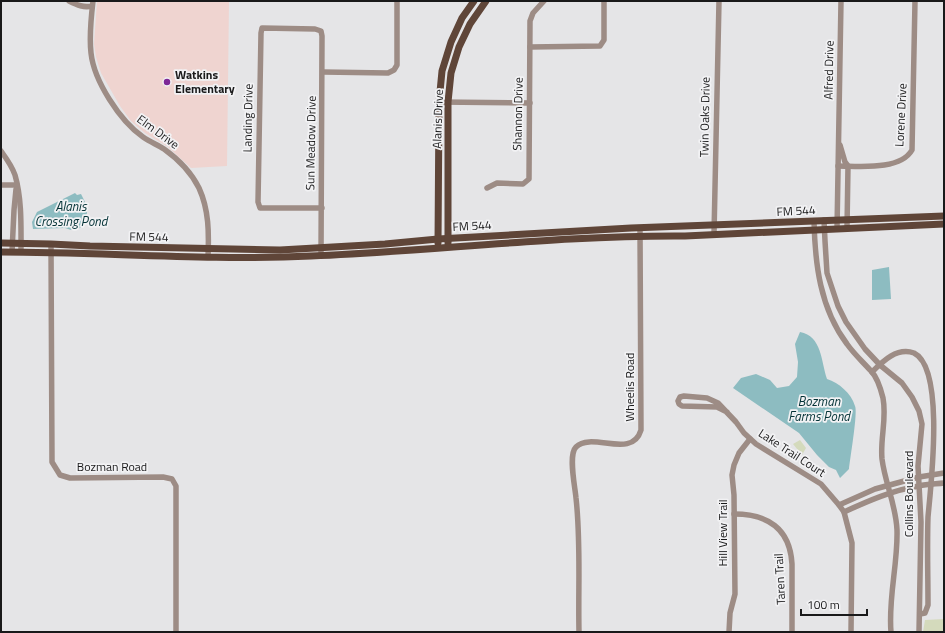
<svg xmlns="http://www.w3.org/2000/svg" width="945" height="633" font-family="'Titillium Web',sans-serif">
<rect width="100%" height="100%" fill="#e5e5e7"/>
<polygon fill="#efd4d0" points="97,1 229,1 227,166 191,168 168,147 145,133 131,121 120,106 101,73 96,57 94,44"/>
<g fill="#d4dabc">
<polygon points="800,440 806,448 802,455 793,444"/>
<polygon points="944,619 944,632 923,632 925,620"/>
</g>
<g fill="#8dbcc1">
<polygon points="75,193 77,195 81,194 85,202 87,213 83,226 78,229 71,230 65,228 33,229 32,222 37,212"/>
<polygon points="889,267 891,299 872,300 872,270"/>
<path d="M800 332C822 336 821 361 827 379 839 383 851 393 855 406 858 412 850 459 849 469L840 478 836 470 829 467 817 455 799 433 733 388 741 378 756 374 770 380 777 388 789 386 797 377 798 362 795 344Z"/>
</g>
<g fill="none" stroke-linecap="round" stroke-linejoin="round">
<g stroke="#9d8c85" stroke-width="5.5">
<path d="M69 1C77 5 84 8 92 6"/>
<path d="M93 1C91 18 89 36 91 53 94 81 120 121 143 137 150 142 158 145 164 149 178 159 191 172 199 188 209 210 209 233 208 257"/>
<polyline points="530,47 600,46 604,40 604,1"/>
<polyline points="323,72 388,73 394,70 397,65 397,1"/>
<polyline points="439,102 530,103"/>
<polyline points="840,145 845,162 848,166 847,228"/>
<path d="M1 151C6 158 12 166 15 175 22 199 21 227 21 252"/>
<path d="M838 166C858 166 900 171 912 150L915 1"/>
<polyline points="1,185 17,185"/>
<polyline points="487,188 497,183 523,184 529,179 530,21 533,13 544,1"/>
<polyline points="824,220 825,241 827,273 838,306 846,322 865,349 880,365 902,383 912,397 919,411 922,424 918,466 921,522 919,632"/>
<path d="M814 221C815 264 820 308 847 344 854 354 863 362 871 371 877 377 881 390 883 398 887 419 880 438 882 459 885 483 896 505 897 530 898 564 888 598 891 632"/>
<polyline points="837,229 841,1"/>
<polyline points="714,234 719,1"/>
<polyline points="51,244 52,462 60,475 70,478 163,477 172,479 176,486 176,632"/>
<polyline points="12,252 14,210 16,189"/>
<polyline points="321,256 322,36 321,31 315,29 262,28 261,33 258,202 260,208 322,208"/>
<path d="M872 372C883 361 897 347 914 353 945 368 931 484 928 517 927 546 928 576 928 605L925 613 920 614"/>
<polyline points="727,412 717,407 682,406 679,404 678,401 680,397 684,396 707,398 718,403 736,422 744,433 756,444 821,484 839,505 844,512 852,543 851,632"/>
<polyline points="839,505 875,489 919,477 944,473"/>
<path d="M844 512C868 501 893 490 919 486 927 484 936 484 944 483"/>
<path d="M734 514C767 514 790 528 792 564V632"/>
<path d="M579 632C578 587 581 542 576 498 575 486 568 455 576 447 592 431 632 460 641 430L640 228"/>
<polyline points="729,632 730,613 735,594 734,495 732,475 734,465 739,453 750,439"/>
</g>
<g stroke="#5f4538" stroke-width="7">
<polyline points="1,243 51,244 90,246 280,250 385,244 438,239 631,228 944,216"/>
<polyline points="438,243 439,102 442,71 451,42 462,18 474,1"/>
<polyline points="448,243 448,102 451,73 459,47 470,24 486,1"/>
<path d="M1 252C104 252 207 261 311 256 435 251 560 235 685 236L944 224"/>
</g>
</g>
<circle fill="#7d2796" stroke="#f2f2f4" stroke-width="1.5" cx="167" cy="82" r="4"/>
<g text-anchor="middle" stroke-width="3.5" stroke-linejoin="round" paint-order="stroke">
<g font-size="12" fill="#19191a" stroke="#f2f2f4">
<text transform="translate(829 70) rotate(-89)" y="4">Alfred Drive</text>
<text transform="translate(518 114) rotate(-89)" y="4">Shannon Drive</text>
<text transform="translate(901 115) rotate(-87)" y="4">Lorene Drive</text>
<text transform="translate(705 117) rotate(-89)" y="4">Twin Oaks Drive</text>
<text transform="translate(248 118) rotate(-89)" y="4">Landing Drive</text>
<text transform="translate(438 119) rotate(-88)" y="4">Alanis Drive</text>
<text transform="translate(158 132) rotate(36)" y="4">Elm Drive</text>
<text transform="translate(311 143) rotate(-89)" y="4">Sun Meadow Drive</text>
<text transform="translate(796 211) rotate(-3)" y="4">FM 544</text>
<text transform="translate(472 226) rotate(-3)" y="4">FM 544</text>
<text transform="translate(149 237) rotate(1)" y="4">FM 544</text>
<text transform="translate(630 387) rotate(-90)" y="4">Wheelis Road</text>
<text transform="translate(792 453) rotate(33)" y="4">Lake Trail Court</text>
<text x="112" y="471">Bozman Road</text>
<text transform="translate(909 494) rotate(-90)" y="4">Collins Boulevard</text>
<text transform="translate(723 533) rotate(-90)" y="4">Hill View Trail</text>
<text transform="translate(780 579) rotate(-93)" y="4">Taren Trail</text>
</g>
<g font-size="12" font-weight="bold" fill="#19191a" stroke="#f2f2f4" text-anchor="start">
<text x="175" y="79">Watkins<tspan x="175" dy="14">Elementary</tspan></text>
</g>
<g font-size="13" font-style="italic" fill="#033236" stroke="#f2f2f4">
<text x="71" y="211">Alanis<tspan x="71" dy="15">Crossing Pond</tspan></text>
<text x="819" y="406">Bozman<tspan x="819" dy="15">Farms Pond</tspan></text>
</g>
</g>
<rect width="945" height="633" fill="none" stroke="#19191a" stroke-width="4"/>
<path d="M801 609v6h66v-6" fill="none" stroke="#19191a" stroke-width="2"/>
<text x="807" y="609" font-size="12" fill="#19191a" stroke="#f2f2f4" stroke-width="3" paint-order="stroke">100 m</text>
</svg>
